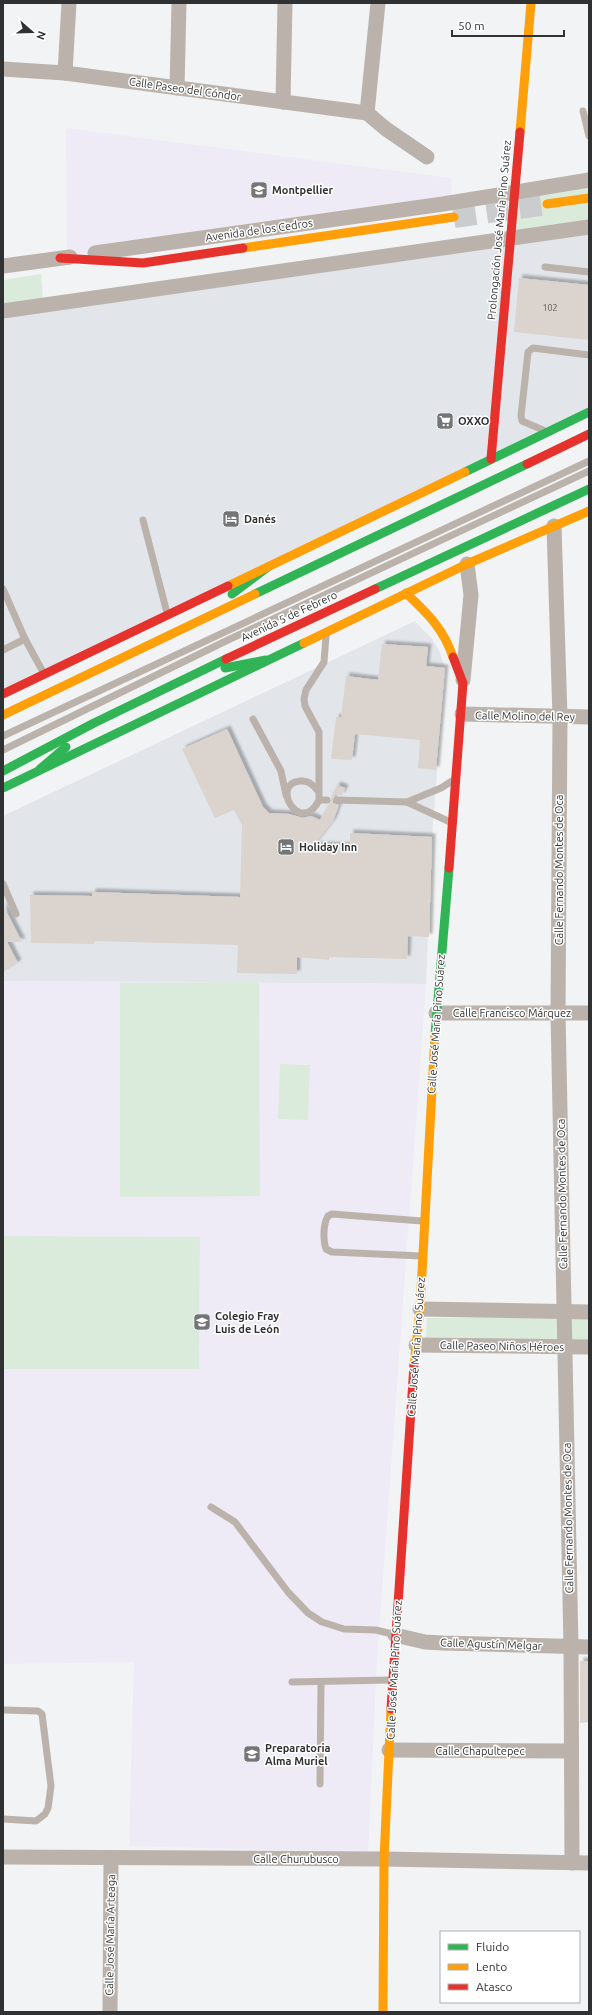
<svg xmlns="http://www.w3.org/2000/svg" width="592" height="2015" font-family="Ubuntu,sans-serif">
<defs>
<filter id="shadow"><feDropShadow dx="3.5" dy="-3.5" stdDeviation="1" flood-color="#0004"/></filter>
</defs>
<rect width="100%" height="100%" fill="#f1f3f4"/>
<g fill="#e2e6eb">
<polygon points="589,227 589,412 3,694 3,311"/>
<polygon points="415,621 432,639 439,650 445,668 432,837 426,984 3,981 3,816"/>
</g>
<g fill="#eeebf7">
<polygon points="66,128 451,178 452,202 67,257"/>
<polygon points="3,981 426,984 377,1661 368,1852 129,1846 134,1662 3,1664"/>
</g>
<g fill="#dbebdb">
<polygon points="589,180 589,227 511,238 514,192"/>
<polygon points="41,274 43,301 3,306 3,280"/>
<polygon points="259,982 260,1196 120,1197 120,983"/>
<polygon points="280,1064 310,1065 308,1120 278,1119"/>
<polygon points="3,1236 200,1237 199,1369 3,1369"/>
<polygon points="589,1316 589,1347 425,1348 427,1318"/>
</g>
<g fill="#dbd3cd" filter="url(#shadow)">
<polygon points="519,278 589,285 589,340 514,332"/>
<polygon points="382,644 428,647 426,666 445,668 436,770 418,768 420,740 355,734 352,760 331,759 336,717 341,717 346,676 378,680"/>
<polygon points="227,729 263,807 269,813 289,814 303,818 311,816 320,820 328,805 331,802 331,797 337,785 345,788 342,795 335,795 333,798 333,803 339,805 333,821 314,845 350,846 350,833 432,837 429,937 408,936 407,959 329,957 329,960 297,957 297,974 237,973 238,945 94,941 94,944 31,943 30,895 92,896 92,892 240,897 242,825 234,810 215,818 182,749"/>
<polygon points="3,905 22,942 7,942 18,963 3,972"/>
<polygon points="580,1661 589,1661 589,1722 580,1723"/>
</g>
<g fill="none" stroke-linecap="round" stroke-linejoin="round">
<polyline stroke="#cacccd" stroke-width="22" stroke-dasharray="22 11" stroke-linecap="butt" points="454,217 547,204"/>
<g stroke="#bbb2ab" stroke-width="7">
<polyline points="583,111 589,136"/>
<polyline points="545,267 589,272"/>
<polyline points="543,430 522,421 521,416 528,352 533,348 589,355"/>
<polyline points="143,520 167,613"/>
<polyline points="3,589 25,639 43,672"/>
<polyline points="3,650 25,639"/>
<polyline points="253,719 281,771 286,795"/>
<polyline points="3,736 589,461"/>
<polyline points="3,750 230,639 589,471"/>
<path d="M318 791C314 785 309 780 300 781 269 784 301 837 319 800V732L305 706 304 699 306 690 324 662 326 636"/>
<polyline points="319,800 327,800"/>
<polyline points="337,800 407,802 450,822"/>
<polyline points="407,802 441,788 452,781"/>
<polyline points="3,884 16,914"/>
<path d="M422 1256 332 1252 326 1249C323 1240 323 1224 328 1216L332 1214 422 1221"/>
<polyline points="211,1507 235,1522 288,1592 308,1613 322,1622 344,1629 376,1630 392,1634"/>
<polyline points="292,1682 390,1680"/>
<polyline points="3,1710 38,1711 42,1714 51,1786 48,1808 45,1814 36,1821 3,1819"/>
<polyline points="320,1784 321,1682"/>
</g>
<g stroke="#bbb2ab" stroke-width="15">
<polyline points="3,69 65,73 367,113"/>
<polyline points="65,73 69,3"/>
<polyline points="177,88 179,3"/>
<polyline points="283,102 285,3"/>
<polyline points="367,113 378,3"/>
<polyline points="367,113 386,129 427,157"/>
<polyline points="95,253 443,204 589,180"/>
<polyline points="3,266 70,257"/>
<polyline points="3,311 589,227"/>
<polyline points="554,526 560,717 558,1013 571,1647 572,1863"/>
<polyline points="463,680 471,595 467,564"/>
<polyline points="462,714 589,717"/>
<polyline points="436,1013 589,1013"/>
<polyline points="420,1309 589,1312"/>
<polyline points="416,1345 589,1347"/>
<polyline points="395,1635 425,1642 443,1643 589,1647"/>
<polyline points="389,1750 571,1751"/>
<polyline points="3,1857 384,1859 589,1863"/>
<polyline points="110,2012 111,1858"/>
</g>
<g stroke="#30b455" stroke-width="9">
<polyline points="465,472 589,412"/>
<polyline points="375,589 589,489"/>
<polyline points="232,594 268,567"/>
<polyline points="255,594 527,464"/>
<polyline points="225,668 266,660"/>
<polyline points="40,769 66,747"/>
<polyline points="3,771 94,723 226,659"/>
<polyline points="3,788 304,643"/>
<polyline points="435,1035 449,868"/>
</g>
<g stroke="#ff9f0a" stroke-width="9">
<polyline points="520,132 531,3"/>
<polyline points="547,204 589,198"/>
<polyline points="243,248 454,217"/>
<polyline points="228,586 465,472"/>
<path d="M406 593C428 614 443 628 453 657"/>
<polyline points="304,643 467,564 589,511"/>
<polyline points="3,715 255,594"/>
<polyline points="414,1365 420,1309 435,1035"/>
<polyline points="383,2012 384,1859 391,1709"/>
</g>
<g stroke="#e5322d" stroke-width="9">
<polyline points="60,258 143,263 243,248"/>
<polyline points="491,459 520,132"/>
<polyline points="527,464 589,434"/>
<polyline points="226,659 375,589"/>
<polyline points="3,694 228,586"/>
<polyline points="449,868 463,683 453,657"/>
<polyline points="391,1709 414,1365"/>
</g>
</g>
<defs>
<symbol id="university-square" viewBox="-11 -11 22 22"><rect x="-9" y="-9" width="18" height="18" rx="4" fill="#747576" stroke="#fff"/><path d="M0-5L7-2L0 1L-7-2ZM-4 1L0 2.5L4 1V4Q0 6-4 4Z" fill="#fff"/></symbol>
<symbol id="supermarket-square" viewBox="-11 -11 22 22"><rect x="-9" y="-9" width="18" height="18" rx="4" fill="#747576" stroke="#fff"/><path d="M-6-5.5h2.5l.6 2H6L4.5 2H-2.5L-4.4-4H-6ZM-1.5 3.2a1.3 1.3 0 1 0 .1 0ZM3 3.2a1.3 1.3 0 1 0 .1 0Z" fill="#fff"/></symbol>
<symbol id="hotel-square" viewBox="-11 -11 22 22"><rect x="-9" y="-9" width="18" height="18" rx="4" fill="#747576" stroke="#fff"/><path d="M-6-4.5h1.5V1H6V5H4.5V3h-9V5H-6ZM-4 0a1.8 1.8 0 1 1 3.6 0ZM.5 0V-2.5h3Q6-2.5 6 0Z" fill="#fff"/></symbol>
<symbol id="school-square" viewBox="-11 -11 22 22"><rect x="-9" y="-9" width="18" height="18" rx="4" fill="#747576" stroke="#fff"/><path d="M0-5L7-2L0 1L-7-2ZM-4 1L0 2.5L4 1V4Q0 6-4 4Z" fill="#fff"/></symbol>
</defs>
<g fill-rule="evenodd">
<use href="#university-square" x="249" y="180" width="20" height="20"/>
<use href="#supermarket-square" x="435" y="411" width="20" height="20"/>
<use href="#hotel-square" x="221" y="509" width="20" height="20"/>
<use href="#hotel-square" x="276" y="837" width="20" height="20"/>
<use href="#school-square" x="192" y="1312" width="20" height="20"/>
<use href="#school-square" x="242" y="1744" width="20" height="20"/>
</g>
<g text-anchor="middle" stroke-width="3" stroke-linejoin="round" paint-order="stroke">
<g font-size="9" fill="#5b5a59">
<text x="550" y="311">102</text>
</g>
<g font-size="11" fill="#303132" stroke="#fff">
<text transform="translate(185 89) rotate(8)" y="4">Calle Paseo del Cóndor</text>
<text transform="translate(259 230) rotate(-8)" y="4">Avenida de los Cedros</text>
<text transform="translate(499 230) rotate(-85)" y="4">Prolongación José María Pino Suárez</text>
<text transform="translate(289 616) rotate(-25)" y="4">Avenida 5 de Febrero</text>
<text transform="translate(525 716) rotate(1)" y="4">Calle Molino del Rey</text>
<text transform="translate(559 870) rotate(-90)" y="4">Calle Fernando Montes de Oca</text>
<text x="512" y="1017">Calle Francisco Márquez</text>
<text transform="translate(436 1024) rotate(-86)" y="4">Calle José María Pino Suárez</text>
<text transform="translate(562 1194) rotate(-91)" y="4">Calle Fernando Montes de Oca</text>
<text transform="translate(502 1346) rotate(1)" y="4">Calle Paseo Niños Héroes</text>
<text transform="translate(416 1347) rotate(-86)" y="4">Calle José María Pino Suárez</text>
<text transform="translate(568 1518) rotate(-91)" y="4">Calle Fernando Montes de Oca</text>
<text transform="translate(491 1644) rotate(2)" y="4">Calle Agustín Melgar</text>
<text transform="translate(394 1670) rotate(-87)" y="4">Calle José María Pino Suárez</text>
<text x="480" y="1755">Calle Chapultepec</text>
<text x="296" y="1863">Calle Churubusco</text>
<text transform="translate(110 1935) rotate(-89)" y="4">Calle José María Arteaga</text>
</g>
<g font-size="11" font-weight="bold" fill="#303132" stroke="#fff" text-anchor="start">
<text x="272" y="194">Montpellier</text>
<text x="458" y="425">OXXO</text>
<text x="244" y="523">Danés</text>
<text x="299" y="851">Holiday Inn</text>
<text x="215" y="1320">Colegio Fray<tspan x="215" dy="13">Luis de León</tspan></text>
<text x="265" y="1752">Preparatoria<tspan x="265" dy="13">Alma Muriel</tspan></text>
</g>
</g>
<rect width="592" height="2015" fill="none" stroke="#303132" stroke-width="8"/>
<rect x="440" y="1931" width="140" height="72" fill="#ffffff" stroke="#acadad"/>
<rect x="448" y="1944" width="20" height="6" fill="#30b455" stroke="#acadad"/>
<text x="476" y="1951" font-size="12" fill="#303132">Fluido</text>
<rect x="448" y="1964" width="20" height="6" fill="#ff9f0a" stroke="#acadad"/>
<text x="476" y="1971" font-size="12" fill="#303132">Lento</text>
<rect x="448" y="1984" width="20" height="6" fill="#e5322d" stroke="#acadad"/>
<text x="476" y="1991" font-size="12" fill="#303132">Atasco</text>
<g transform="translate(32 32) rotate(110)" stroke="#ffffff" stroke-width="3" paint-order="stroke">
<path d="M0-3L7 15L0 10L-7 15Z" fill="#303132"/>
<text y="-6" font-size="11" font-weight="bold" text-anchor="middle" fill="#303132">N</text>
</g>
<path d="M452 30v6h112v-6" fill="none" stroke="#303132" stroke-width="2"/>
<text x="458" y="30" font-size="12" fill="#303132" stroke="#ffffff" stroke-width="3" paint-order="stroke">50 m</text>
</svg>
